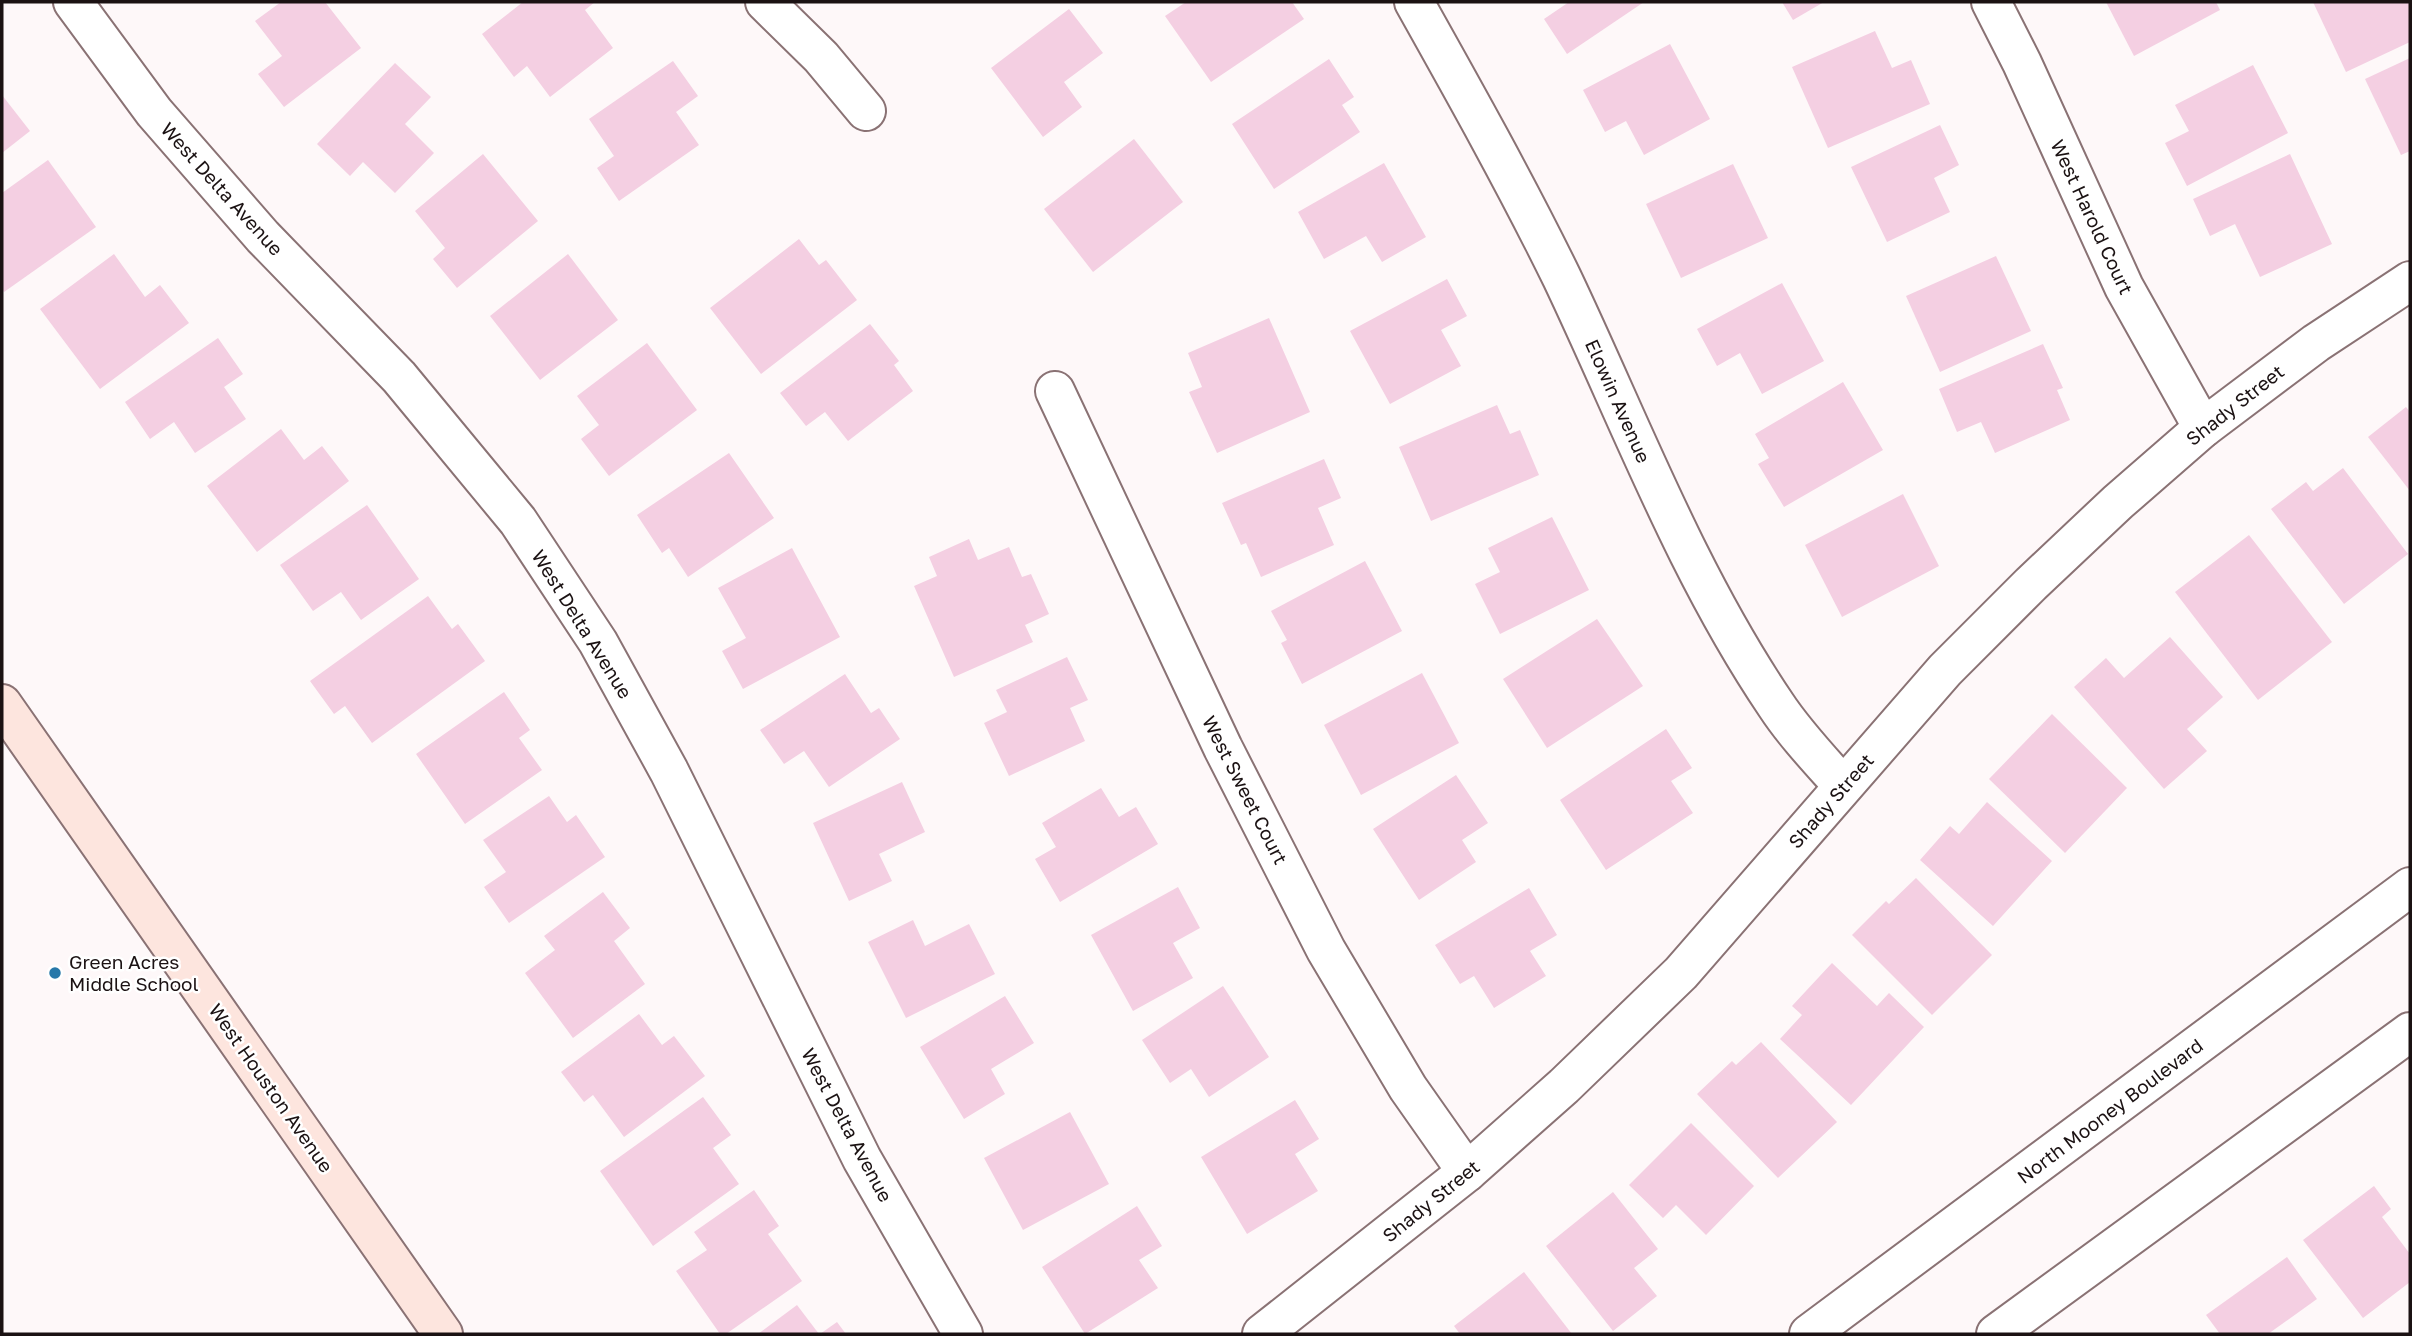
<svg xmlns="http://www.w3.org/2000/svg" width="2412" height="1336" font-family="'Golos Text',sans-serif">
<rect width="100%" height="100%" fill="#fef8f9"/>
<g fill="#f4cfe2">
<polygon points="281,2 325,2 361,48 284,107 258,74 282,56 255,21"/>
<polygon points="523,2 595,2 585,10 613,48 550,97 527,66 514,77 482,34"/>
<polygon points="1186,2 1292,2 1304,19 1211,82 1165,16"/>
<polygon points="1569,2 1644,2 1567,54 1544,19"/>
<polygon points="1782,2 1824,2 1793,20"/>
<polygon points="2106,2 2216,2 2220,10 2134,56"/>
<polygon points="2313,2 2410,2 2410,42 2346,72"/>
<polygon points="1069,9 1103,53 1064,82 1082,107 1043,137 991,68"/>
<polygon points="1875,31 1892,68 1911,60 1930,104 1828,148 1792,67"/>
<polygon points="1670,44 1710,119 1644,155 1626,121 1605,132 1583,90"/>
<polygon points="2410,58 2410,151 2401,155 2365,79"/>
<polygon points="1329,59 1354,97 1342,105 1360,132 1274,189 1232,124"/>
<polygon points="673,61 698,96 676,112 699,145 619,201 597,168 614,156 589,119"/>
<polygon points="395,63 431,97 405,124 434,153 395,193 363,162 350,176 317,144"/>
<polygon points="2253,65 2288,133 2187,186 2165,143 2189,131 2175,105"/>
<polygon points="2,95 30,131 2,153"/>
<polygon points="1940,125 1959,165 1934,178 1950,212 1887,242 1851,167"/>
<polygon points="1134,139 1183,202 1093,272 1044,209"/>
<polygon points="483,154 538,221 457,288 433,259 445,248 415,211"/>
<polygon points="2290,154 2332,244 2260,277 2235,224 2210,236 2193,199"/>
<polygon points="48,160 96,227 4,292 2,288 2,193"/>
<polygon points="1384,163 1426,237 1382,262 1366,236 1324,259 1298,212"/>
<polygon points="1733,164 1768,238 1681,278 1646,204"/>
<polygon points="799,239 819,265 826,260 857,300 761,374 710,308"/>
<polygon points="114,254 145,297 160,285 189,323 100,389 40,309"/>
<polygon points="568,254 618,320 540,380 490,316"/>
<polygon points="1996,256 2031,331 1940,372 1906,296"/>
<polygon points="1447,279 1467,316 1441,330 1461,366 1390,404 1350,331"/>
<polygon points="1782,283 1824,361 1762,394 1740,353 1717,366 1697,329"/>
<polygon points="1269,318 1310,412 1217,453 1189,392 1202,387 1188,353"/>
<polygon points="870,324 899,361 894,365 913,391 848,441 825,412 806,426 780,393"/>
<polygon points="218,338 243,374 224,387 246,419 195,453 174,422 150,439 125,402"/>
<polygon points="647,343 697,410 609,476 581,439 599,425 577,396"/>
<polygon points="2043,344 2063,388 2057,390 2070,420 1995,453 1981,422 1957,432 1939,389"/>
<polygon points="1843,382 1883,450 1784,507 1758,464 1769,458 1755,434"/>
<polygon points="1497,405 1510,434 1520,430 1539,475 1431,521 1399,447"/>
<polygon points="2406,407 2410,412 2410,491 2368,437"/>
<polygon points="281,429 304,460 322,446 349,481 257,552 207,486"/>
<polygon points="729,453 774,518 688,577 669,548 662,553 637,515"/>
<polygon points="1324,459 1341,498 1318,508 1334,545 1261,577 1246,543 1241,545 1222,503"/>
<polygon points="2343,468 2408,554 2344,604 2271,509 2306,482 2313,491"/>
<polygon points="1903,494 1939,566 1842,617 1805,545"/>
<polygon points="367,505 419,579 361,620 341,592 313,611 280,565"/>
<polygon points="1552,517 1589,590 1500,634 1475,584 1500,572 1488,548"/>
<polygon points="2249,535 2332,642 2258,700 2175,592"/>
<polygon points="969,539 978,560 1009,547 1022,577 1031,574 1049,614 1025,625 1033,642 954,677 914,586 937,576 929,557"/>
<polygon points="792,548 840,637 743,689 722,651 746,638 718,588"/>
<polygon points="1365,561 1402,631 1302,684 1281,643 1287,640 1271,611"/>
<polygon points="428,596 452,629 458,624 485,661 372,743 345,706 334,714 310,681"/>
<polygon points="1597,619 1643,686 1547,748 1503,679"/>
<polygon points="2170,637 2223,697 2187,729 2207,751 2164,789 2074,687 2106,658 2124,678"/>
<polygon points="1067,657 1088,700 1070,708 1085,741 1009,776 984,723 1007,712 996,690"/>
<polygon points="1422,673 1459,743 1361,795 1324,725"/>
<polygon points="845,674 871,713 879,708 900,739 829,787 804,751 784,764 760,730"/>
<polygon points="504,692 530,730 519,738 542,770 465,824 416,754"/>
<polygon points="2052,714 2127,788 2065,853 1989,779"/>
<polygon points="1666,729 1692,768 1671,781 1693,813 1606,870 1560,800"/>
<polygon points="1456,775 1488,823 1462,840 1476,862 1419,900 1373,829"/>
<polygon points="902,782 925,832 879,854 892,881 849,901 813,823"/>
<polygon points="1101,788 1119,817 1136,807 1158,844 1060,902 1035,859 1056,847 1042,823"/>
<polygon points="549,796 567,822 576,815 605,857 509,923 484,887 506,872 483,840"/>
<polygon points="1987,802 2052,861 1993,926 1920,860 1950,826 1959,834"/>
<polygon points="1916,878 1992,955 1932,1015 1852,935 1886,901 1889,904"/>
<polygon points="1178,887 1200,928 1173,943 1193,978 1133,1011 1091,935"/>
<polygon points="1529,888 1557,935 1530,951 1546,976 1494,1008 1474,976 1460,984 1435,945"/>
<polygon points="603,892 630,928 614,941 645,984 573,1038 525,973 555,950 544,936"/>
<polygon points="913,920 925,946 969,924 995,974 906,1018 868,942"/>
<polygon points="1832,963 1877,1006 1889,993 1924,1027 1851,1105 1780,1039 1802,1015 1792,1006"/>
<polygon points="1223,986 1269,1057 1209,1097 1191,1069 1170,1083 1142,1040"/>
<polygon points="1005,996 1034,1043 991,1069 1005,1094 964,1119 920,1047"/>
<polygon points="639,1014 662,1045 674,1036 705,1076 624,1137 593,1095 584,1102 561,1072"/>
<polygon points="1761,1042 1837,1122 1778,1178 1697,1094 1732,1061 1736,1065"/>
<polygon points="703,1097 731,1135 713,1148 739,1184 653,1246 600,1171"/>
<polygon points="1295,1100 1319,1139 1295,1154 1318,1191 1247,1234 1201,1157"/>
<polygon points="1070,1112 1109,1184 1023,1230 984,1158"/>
<polygon points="1691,1123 1754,1186 1706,1235 1676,1205 1663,1218 1629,1185"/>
<polygon points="2374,1186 2391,1209 2382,1217 2410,1254 2410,1282 2363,1318 2303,1240"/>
<polygon points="754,1190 779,1226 768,1234 802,1281 726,1334 720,1334 676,1271 707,1250 694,1232"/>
<polygon points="1613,1192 1658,1249 1634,1268 1657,1296 1613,1331 1546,1246"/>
<polygon points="1137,1206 1162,1246 1139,1260 1158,1288 1085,1334 1042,1267"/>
<polygon points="2287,1257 2317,1299 2268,1334 2220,1334 2206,1315"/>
<polygon points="1524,1272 1572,1334 1460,1334 1454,1326"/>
<polygon points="797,1305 819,1334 758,1334"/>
<polygon points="837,1322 846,1334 820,1334"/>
</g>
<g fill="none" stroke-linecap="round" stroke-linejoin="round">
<defs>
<g id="minor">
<polyline points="73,2 154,112 263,237 399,377 518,521 598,642 669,771 862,1159 963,1334"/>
<polyline points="765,2 821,57 866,111"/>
<path d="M1414 2C1465 93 1516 184 1562 278 1630 421 1686 572 1776 705 1795 734 1820 760 1843 786"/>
<polyline points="1991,2 2022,63 2124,287 2203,428"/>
<polyline points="1055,391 1223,748 1326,950 1408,1088 1467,1172"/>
<polyline points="1262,1334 1467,1172 1564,1086 1681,973 1945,670 2031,584 2118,502 2203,428 2316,343 2410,281"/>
</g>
<g id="tertiary">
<polyline points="1809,1334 2410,887"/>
<polyline points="1996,1334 2410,1032"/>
</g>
<polyline id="secondary" points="2,704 443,1334"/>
</defs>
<use href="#minor" stroke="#8a7274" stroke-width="42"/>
<use href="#tertiary" stroke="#8a7274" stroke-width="42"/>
<use href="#secondary" stroke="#8a7274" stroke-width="42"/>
<use href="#minor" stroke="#fff" stroke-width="38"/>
<use href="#tertiary" stroke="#fff" stroke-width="38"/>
<use href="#secondary" stroke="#fde5de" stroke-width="38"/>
</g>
<circle fill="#2778a9" stroke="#fff" stroke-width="2.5" cx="55" cy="973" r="7"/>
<g text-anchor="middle" stroke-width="5" stroke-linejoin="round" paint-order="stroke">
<g font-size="19" fill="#1b1213" stroke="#fff">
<text transform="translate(222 189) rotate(48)" y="7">West Delta Avenue</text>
<text transform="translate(2092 217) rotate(65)" y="7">West Harold Court</text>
<text transform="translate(1618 401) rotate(66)" y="7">Elowin Avenue</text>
<text transform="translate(2235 405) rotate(-38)" y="7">Shady Street</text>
<text transform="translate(582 624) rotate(58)" y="7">West Delta Avenue</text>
<text transform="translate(1245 790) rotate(63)" y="7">West Sweet Court</text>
<text transform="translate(1831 801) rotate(-49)" y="7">Shady Street</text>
<text transform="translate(271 1088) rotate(55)" y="7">West Houston Avenue</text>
<text transform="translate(2110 1111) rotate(-37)" y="7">North Mooney Boulevard</text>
<text transform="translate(847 1125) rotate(62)" y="7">West Delta Avenue</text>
<text transform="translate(1431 1201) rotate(-39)" y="7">Shady Street</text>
</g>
<g font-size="19" fill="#1b1213" stroke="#fff" text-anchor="start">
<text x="69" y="969">Green Acres<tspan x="69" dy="22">Middle School</tspan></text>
</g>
</g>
<rect width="2412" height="1336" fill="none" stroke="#1b1213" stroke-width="7"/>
</svg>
